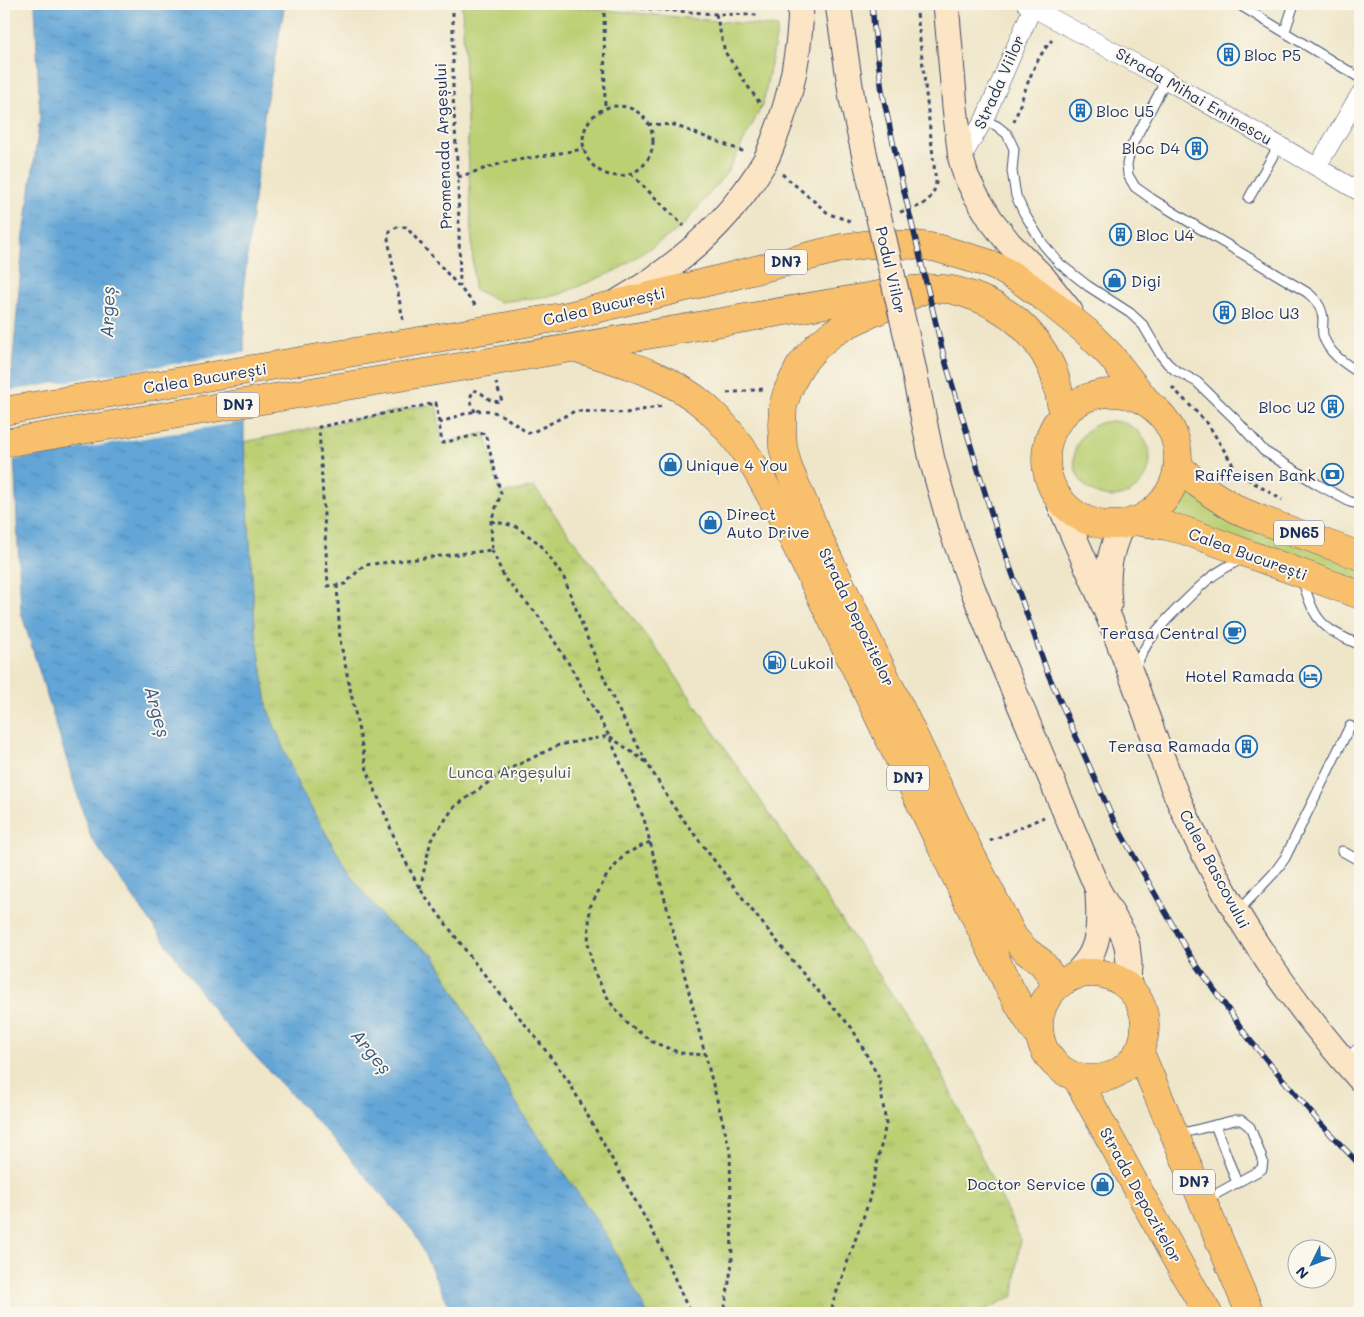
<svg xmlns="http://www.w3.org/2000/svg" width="1364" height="1317" font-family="Mali,sans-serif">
<defs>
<pattern id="park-tufts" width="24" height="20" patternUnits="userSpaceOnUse" patternTransform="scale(1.25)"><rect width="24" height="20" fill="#bbcf73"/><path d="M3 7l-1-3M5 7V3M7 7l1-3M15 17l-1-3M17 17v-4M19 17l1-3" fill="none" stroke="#a0b266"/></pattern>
<pattern id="water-ripples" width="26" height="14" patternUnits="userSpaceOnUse" patternTransform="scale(1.25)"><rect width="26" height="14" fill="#62a5d6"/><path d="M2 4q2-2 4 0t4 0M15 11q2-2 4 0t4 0" fill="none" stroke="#5087b1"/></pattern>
</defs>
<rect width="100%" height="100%" fill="#fbf7ec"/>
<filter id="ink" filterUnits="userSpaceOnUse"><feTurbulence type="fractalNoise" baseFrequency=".02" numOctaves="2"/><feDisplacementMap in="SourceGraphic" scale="10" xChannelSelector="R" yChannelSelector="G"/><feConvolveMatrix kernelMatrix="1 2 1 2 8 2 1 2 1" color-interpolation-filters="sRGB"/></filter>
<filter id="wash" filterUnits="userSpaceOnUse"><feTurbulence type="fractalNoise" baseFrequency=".0096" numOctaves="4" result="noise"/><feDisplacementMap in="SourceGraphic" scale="20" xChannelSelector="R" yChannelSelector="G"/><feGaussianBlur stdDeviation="1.12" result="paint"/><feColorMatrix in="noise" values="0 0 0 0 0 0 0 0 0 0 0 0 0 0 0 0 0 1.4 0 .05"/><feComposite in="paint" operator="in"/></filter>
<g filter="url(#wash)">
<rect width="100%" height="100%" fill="#efe6c9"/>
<g fill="#bbcf73" stroke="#6b7f68">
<polygon points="462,4 543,4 778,27 763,104 728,171 682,227 617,270 558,295 500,302 474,289"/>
<circle cx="1112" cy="459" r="38"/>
<path d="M1176 477 1360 556V595L1134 521C1156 506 1166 503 1176 477Z"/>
</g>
<polygon fill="url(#park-tufts)" stroke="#6b7f68" points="436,403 442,443 485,433 501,494 534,487 671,669 932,1053 1020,1238 1014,1296 978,1313 647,1313 602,1228 522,1113 435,956 385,921 349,873 299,787 268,710 255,627 244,442"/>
<polygon fill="url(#water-ripples)" stroke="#3e6a9a" points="35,4 285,4 265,108 244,283 244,442 255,627 268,710 299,787 349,873 385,921 434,956 522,1113 602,1228 647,1313 452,1313 414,1232 337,1143 220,1019 91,838 21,612 11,383 23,242 40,118"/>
<polygon fill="#efe6c9" points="247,352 247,421 12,460 9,391"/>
</g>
<g filter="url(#ink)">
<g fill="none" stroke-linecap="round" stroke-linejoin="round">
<defs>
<g id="lane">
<polyline points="1238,4 1360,78"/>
<polyline points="1285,31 1294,4"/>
<path d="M1166 80 1131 147 1127 164 1128 175 1135 187 1152 199 1199 228 1308 293C1316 300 1322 307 1323 319 1323 324 1322 330 1323 335 1328 353 1345 364 1360 373"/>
<polyline points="984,120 997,126 1007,134 1014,149 1012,171 1016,196 1024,213 1043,244 1060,264 1088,286 1130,313 1143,325 1160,354 1168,364 1175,370 1197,382 1236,420 1264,451 1317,484 1350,502 1360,504"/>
<polyline points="1249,198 1279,145"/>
<path d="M1302 579C1306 590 1309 603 1315 613 1324 630 1343 637 1360 645"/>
<path d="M1135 670C1143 644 1160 626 1179 607 1189 597 1199 587 1210 578 1220 570 1232 564 1243 558"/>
<polyline points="1342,851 1360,861"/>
<polyline points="1239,910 1274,873 1285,858 1350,726"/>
<polyline points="1215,1125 1237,1183"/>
<polyline points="1179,1134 1235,1120 1241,1120 1250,1127 1263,1161 1262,1169 1205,1200"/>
</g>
<g id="street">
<polyline points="1026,4 1166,80 1360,192"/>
<polyline points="961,159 984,120 1034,4"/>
<polyline points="1317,167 1360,94"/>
<polyline points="1347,1064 1360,1052"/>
</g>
<g id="secondary">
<polyline points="838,4 852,99 874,197"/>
<polyline points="946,4 955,107 961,159 966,176 975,194 991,220 1009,243 1043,277 1070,311"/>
<path d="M619 301C679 266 730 222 765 161 769 154 772 145 775 137 792 94 800 49 801 4"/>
<polyline points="908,342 932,460 952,531 972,587 996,648 1098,890 1123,934 1127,945 1129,963 1128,987"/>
<path d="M1055 492C1074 540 1097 586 1116 635 1130 671 1144 708 1157 745 1164 761 1169 778 1176 794 1221 899 1284 994 1360 1079"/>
<path d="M1109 604C1106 572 1109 554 1122 524"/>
<path d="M1075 975C1080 969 1086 963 1090 956 1101 936 1099 915 1098 893"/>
</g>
<g id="primary">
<polyline points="927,288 850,323 833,333 818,345 808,356 800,366 788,390 783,406 782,425 783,447 788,467 819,539 969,851 1014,938 1026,951 1041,962 1049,972 1056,986"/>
<polyline points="467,333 567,316 728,277 841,248 870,244 917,245 937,248 984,262 1001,269 1023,282 1046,299 1087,332 1110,355 1148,403"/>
<path d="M576 348C622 363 670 375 707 408 744 441 766 486 789 531 806 566 823 600 840 636 896 753 952 870 1009 987L1025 1015 1040 1037"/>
<path d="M472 365 890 293C908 291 926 287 944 289 953 289 964 293 973 296 1010 310 1034 331 1051 366 1058 381 1060 399 1063 415"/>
<circle cx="1112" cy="459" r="66"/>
<polyline points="1178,466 1197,483 1215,496 1238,510 1262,520 1360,556"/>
<polyline points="1134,521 1166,526 1183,530 1360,595"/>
<circle cx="1092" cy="1026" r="53"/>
<polyline points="1139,1050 1250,1313"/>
<polyline points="1076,1077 1185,1275 1208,1313"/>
</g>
</defs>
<use href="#lane" stroke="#3b4a6e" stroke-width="11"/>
<use href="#street" stroke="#3b4a6e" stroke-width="19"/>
<use href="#secondary" stroke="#3b4a6e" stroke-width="27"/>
<use href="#primary" stroke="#3b4a6e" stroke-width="29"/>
<g stroke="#3b4a6e" stroke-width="3" stroke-dasharray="4 4" stroke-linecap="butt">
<polyline points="453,4 453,96 458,177 460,287"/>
<polyline points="585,4 716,14 758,15"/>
<polyline points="604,5 605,109"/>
<polyline points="716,14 725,52 749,88 762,106"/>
<circle cx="618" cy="141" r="35"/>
<path d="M1014 122C1024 95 1032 62 1052 40"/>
<polyline points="648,124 674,125 745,152"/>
<polyline points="631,174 684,226"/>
<polyline points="782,174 829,214 850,221"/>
<polyline points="458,177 506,162 584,149"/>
<path d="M900 212C918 207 932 205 936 183L916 4"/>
<polyline points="403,320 388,239 390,231 397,227 406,227 477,307"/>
<polyline points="1172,387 1208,424 1238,473 1282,500"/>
<polyline points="727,393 763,389"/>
<polygon points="436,403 442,443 485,433 501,494 491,521 492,550 364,565 345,584 328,586 319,427"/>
<path d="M475 412 470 399 473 390C486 392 486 404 502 401L496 383"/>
<path d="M439 423C454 418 474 408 490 411 504 414 517 426 528 433L533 432 575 411 626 413 662 406"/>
<polyline points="491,521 515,526 540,544 564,578 590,645 615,703 647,763 673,806 751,909 809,981 852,1028 879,1078 886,1124 868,1204 834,1300 831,1313"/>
<polyline points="492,550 505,579 537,614 569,664 609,736 644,819 730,1150 732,1263 724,1313"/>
<polyline points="337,585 340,640 367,770 399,849 420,889 475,963 537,1039 569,1082 659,1243 690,1313"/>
<polyline points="990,841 1044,817"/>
<polyline points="650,842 625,854 606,877 590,907 588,943 594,972 610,1002 628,1024 653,1042 680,1053 705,1055"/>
<polyline points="420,888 431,840 454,807 503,772 559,745 609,736 646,762"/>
</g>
<use href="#lane" stroke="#fff" stroke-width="9"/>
<use href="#street" stroke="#fff" stroke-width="18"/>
<use href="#secondary" stroke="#fce5c4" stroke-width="25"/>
<use href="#primary" stroke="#f8bf6c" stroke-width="28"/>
<defs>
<polyline id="rail" points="872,4 874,27 882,91 899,170 944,357 993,519 1048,674 1113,819 1189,954 1249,1039 1319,1122 1360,1165"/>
</defs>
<use href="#rail" stroke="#1b2f5e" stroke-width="5.5"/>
<use href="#rail" stroke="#fbf7ec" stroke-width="4" stroke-dasharray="11" stroke-linecap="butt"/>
<defs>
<polyline id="secondary-bridge" points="874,197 908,342"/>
<g id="primary-bridge">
<polyline points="4,411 467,333"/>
<polyline points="4,443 472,365"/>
</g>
</defs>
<use href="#secondary-bridge" stroke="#3b4a6e" stroke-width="27" stroke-linecap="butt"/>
<use href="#primary-bridge" stroke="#3b4a6e" stroke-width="29" stroke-linecap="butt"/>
<use href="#secondary-bridge" stroke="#fce5c4" stroke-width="25"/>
<use href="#primary-bridge" stroke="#f8bf6c" stroke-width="28"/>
</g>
</g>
<defs>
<symbol id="building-ring" viewBox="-11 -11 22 22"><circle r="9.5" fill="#fbf7ec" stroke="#1f6fb2" stroke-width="1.5"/><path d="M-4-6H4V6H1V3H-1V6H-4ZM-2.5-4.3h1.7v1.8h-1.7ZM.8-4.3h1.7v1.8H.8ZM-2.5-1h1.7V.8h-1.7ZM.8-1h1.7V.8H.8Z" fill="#1f6fb2"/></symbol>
<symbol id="shop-ring" viewBox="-11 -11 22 22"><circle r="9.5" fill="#fbf7ec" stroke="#1f6fb2" stroke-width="1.5"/><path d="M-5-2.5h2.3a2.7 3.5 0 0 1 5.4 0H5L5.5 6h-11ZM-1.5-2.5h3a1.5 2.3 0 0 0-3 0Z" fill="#1f6fb2"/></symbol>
<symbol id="bank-ring" viewBox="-11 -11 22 22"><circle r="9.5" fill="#fbf7ec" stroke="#1f6fb2" stroke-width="1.5"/><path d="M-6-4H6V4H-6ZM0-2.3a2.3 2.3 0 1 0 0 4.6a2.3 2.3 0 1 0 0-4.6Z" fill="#1f6fb2"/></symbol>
<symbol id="cafe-ring" viewBox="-11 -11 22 22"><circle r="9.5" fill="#fbf7ec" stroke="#1f6fb2" stroke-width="1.5"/><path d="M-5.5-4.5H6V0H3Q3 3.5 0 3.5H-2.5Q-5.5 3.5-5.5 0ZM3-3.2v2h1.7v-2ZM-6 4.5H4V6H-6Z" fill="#1f6fb2"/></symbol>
<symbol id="fuel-ring" viewBox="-11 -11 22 22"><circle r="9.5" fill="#fbf7ec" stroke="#1f6fb2" stroke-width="1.5"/><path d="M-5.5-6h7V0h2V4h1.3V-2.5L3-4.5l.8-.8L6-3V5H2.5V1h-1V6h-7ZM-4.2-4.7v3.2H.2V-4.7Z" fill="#1f6fb2"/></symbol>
<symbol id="hotel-ring" viewBox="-11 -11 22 22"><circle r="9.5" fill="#fbf7ec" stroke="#1f6fb2" stroke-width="1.5"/><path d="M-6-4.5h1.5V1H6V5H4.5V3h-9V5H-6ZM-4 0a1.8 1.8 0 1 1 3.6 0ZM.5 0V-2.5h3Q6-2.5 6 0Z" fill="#1f6fb2"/></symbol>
</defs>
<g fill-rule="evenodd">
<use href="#building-ring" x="1216" y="42" width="25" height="25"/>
<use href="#building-ring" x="1068" y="98" width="25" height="25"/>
<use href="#building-ring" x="1184" y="136" width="25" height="25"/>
<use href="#building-ring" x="1108" y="222" width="25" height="25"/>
<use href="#shop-ring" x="1102" y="268" width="25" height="25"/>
<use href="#building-ring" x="1212" y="300" width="25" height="25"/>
<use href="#building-ring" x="1320" y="394" width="25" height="25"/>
<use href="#shop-ring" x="658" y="452" width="25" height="25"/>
<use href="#bank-ring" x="1320" y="462" width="25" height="25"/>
<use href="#shop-ring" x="698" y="510" width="25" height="25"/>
<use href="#cafe-ring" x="1222" y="620" width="25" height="25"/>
<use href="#fuel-ring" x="762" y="650" width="25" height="25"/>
<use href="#hotel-ring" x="1298" y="664" width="25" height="25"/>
<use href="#building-ring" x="1234" y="734" width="25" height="25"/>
<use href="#shop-ring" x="1090" y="1172" width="25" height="25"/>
</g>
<g text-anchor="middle" stroke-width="4" stroke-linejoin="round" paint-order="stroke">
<g fill="#fbf7ec" stroke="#5e6b89" stroke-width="1">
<rect x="765" y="249.5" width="42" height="25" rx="4"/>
<rect x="217" y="392.5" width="42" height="25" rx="4"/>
<rect x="1274" y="520.5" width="50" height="25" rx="4"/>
<rect x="887" y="765.5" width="42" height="25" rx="4"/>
<rect x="1173" y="1169.5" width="42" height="25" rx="4"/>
</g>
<g font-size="15" font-weight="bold" fill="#1b2f5e">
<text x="786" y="267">DN7</text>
<text x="238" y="410">DN7</text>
<text x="1299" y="538">DN65</text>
<text x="908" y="783">DN7</text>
<text x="1194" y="1187">DN7</text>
</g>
<g font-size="16" fill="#1b2f5e" stroke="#fbf7ec" text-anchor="start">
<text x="1244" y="61">Bloc P5</text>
<text x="1096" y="117">Bloc U5</text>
<text x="1180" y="154" text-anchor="end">Bloc D4</text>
<text x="1136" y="241">Bloc U4</text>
<text x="1131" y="287">Digi</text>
<text x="1241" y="319">Bloc U3</text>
<text x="1316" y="413" text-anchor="end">Bloc U2</text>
<text x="686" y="471">Unique 4 You</text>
<text x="1316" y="481" text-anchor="end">Raiffeisen Bank</text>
<text x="726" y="520">Direct<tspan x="726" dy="18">Auto Drive</tspan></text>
<text x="1219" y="639" text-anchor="end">Terasa Central</text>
<text x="790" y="669">Lukoil</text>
<text x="1295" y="682" text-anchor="end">Hotel Ramada</text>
<text x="1231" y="752" text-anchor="end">Terasa Ramada</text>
<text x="1086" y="1190" text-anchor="end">Doctor Service</text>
</g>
<g font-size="16" fill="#1b2f5e" stroke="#fbf7ec">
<text transform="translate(999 82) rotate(-66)" y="6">Strada Viilor</text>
<text transform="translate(1194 96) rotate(30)" y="6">Strada Mihai Eminescu</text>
<text transform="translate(443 146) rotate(-92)" y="6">Promenada Argeșului</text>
<text transform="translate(891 270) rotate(77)" y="6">Podul Viilor</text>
<text transform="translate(604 306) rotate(-13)" y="6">Calea București</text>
<text transform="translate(205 378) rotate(-9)" y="6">Calea București</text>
<text transform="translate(1248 554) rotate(20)" y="6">Calea București</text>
<text transform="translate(857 617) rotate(64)" y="6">Strada Depozitelor</text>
<text transform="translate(1215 869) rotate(62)" y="6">Calea Bascovului</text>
<text transform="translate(1141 1195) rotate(61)" y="6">Strada Depozitelor</text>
</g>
<g font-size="16" fill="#435763" stroke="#fbf7ec">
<text x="510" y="778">Lunca Argeșului</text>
</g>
<g font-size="18" font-style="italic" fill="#345888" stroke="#fbf7ec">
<text transform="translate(108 312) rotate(-88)" y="6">Argeș</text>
<text transform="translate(157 712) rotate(75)" y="6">Argeș</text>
<text transform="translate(371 1052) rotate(51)" y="6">Argeș</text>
</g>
</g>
<rect width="1364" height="1317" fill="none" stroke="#fbf7ec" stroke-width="20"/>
<g transform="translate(1312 1264) rotate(228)"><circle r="24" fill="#fbf7ec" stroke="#a1a7b3"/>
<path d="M0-4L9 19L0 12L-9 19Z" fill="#1f6fb2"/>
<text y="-8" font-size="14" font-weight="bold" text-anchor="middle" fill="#1b2f5e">N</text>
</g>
</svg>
